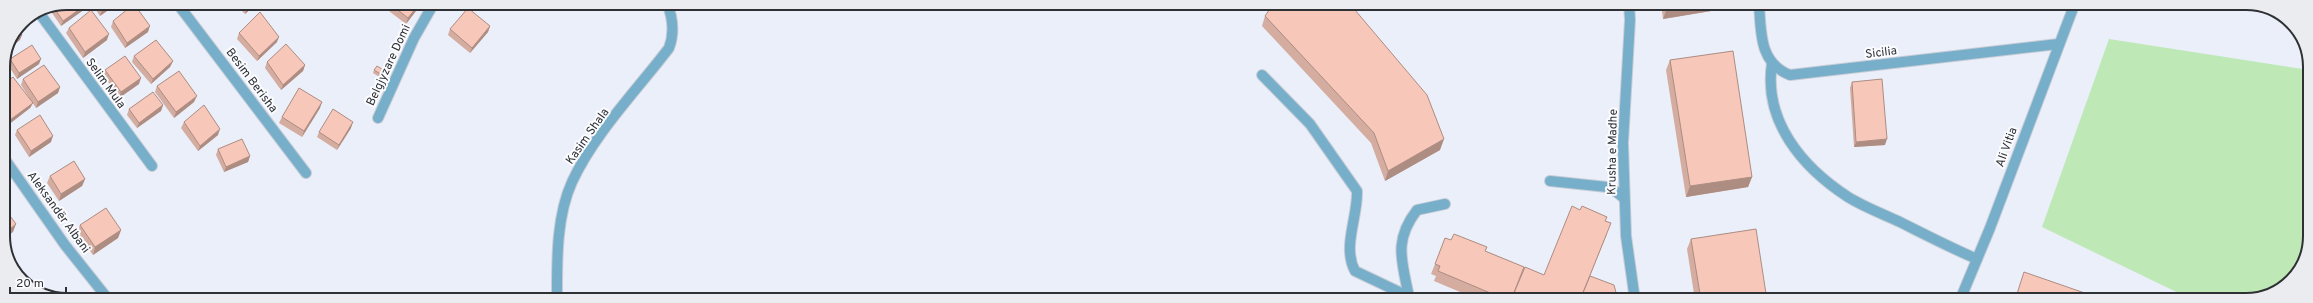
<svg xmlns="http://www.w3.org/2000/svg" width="2313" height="303" font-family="Overpass,sans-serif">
<rect width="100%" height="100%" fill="#eaeffa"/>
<polygon fill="#bee8b5" points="2109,39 2309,70 2309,244 2289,284 2247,300 2193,300 2042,227"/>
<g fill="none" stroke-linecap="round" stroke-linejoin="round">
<defs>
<g id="minor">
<polyline points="177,3 306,173"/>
<polyline points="1629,3 1630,20 1623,143 1626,236 1635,300"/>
<path d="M1759 3C1761 32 1759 63 1790 75L2058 44"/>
<polyline points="40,14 152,166"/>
<path d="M1772 63C1763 121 1802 167 1848 197 1864 207 1883 214 1900 222 1926 235 1951 248 1977 259"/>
<path d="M1262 75 1310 124 1357 191C1358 217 1342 247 1355 271L1416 300"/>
<polyline points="378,118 414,38 434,3"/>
<polyline points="4,158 65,245 108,299"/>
<polyline points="1550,181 1607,187 1614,190 1624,198"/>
<path d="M1409 297C1402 261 1393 241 1417 210L1445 204"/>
<path d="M557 300C557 262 556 217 572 182 594 134 637 90 669 48 675 32 673 18 667 3"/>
<polyline points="1960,300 1990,228 2075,3"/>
</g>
</defs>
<use href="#minor" stroke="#c8cdd6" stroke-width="12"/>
<use href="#minor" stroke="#77afca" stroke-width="10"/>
</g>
<g fill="#d4aca0">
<polygon points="67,3 85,9 61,26 50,10"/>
<polygon points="91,3 118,3 100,16"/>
<polygon points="234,3 257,3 245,14"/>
<polygon points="386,3 422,3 406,24 385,8"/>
<polygon points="1661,3 1726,3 1723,9 1663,19"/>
<polygon points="1265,16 1440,150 1385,181 1371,143 1262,26"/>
<polygon points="113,21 148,32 125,48 111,27"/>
<polygon points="490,26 488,32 470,53 448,35 450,29"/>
<polygon points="69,28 107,40 83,58 66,33"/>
<polygon points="239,33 277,42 257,61 237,39"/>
<polygon points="134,56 173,61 170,67 151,84 132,62"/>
<polygon points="10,59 39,64 17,79 8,65"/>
<polygon points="1670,60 1752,177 1748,187 1686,197 1666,70"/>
<polygon points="267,62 305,65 303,71 281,90 265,68"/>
<polygon points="105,70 139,84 119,98 103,75"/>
<polygon points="374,70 389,77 386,81 373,73"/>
<polygon points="23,79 60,87 58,93 36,108 21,85"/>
<polygon points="1852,82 1885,145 1854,147 1850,88"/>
<polygon points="3,84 33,103 30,108 8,125 4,119"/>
<polygon points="157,86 194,102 174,118 155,92"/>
<polygon points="163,105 161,111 137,128 127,115 129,109"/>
<polygon points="320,108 302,137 279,123 282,117"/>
<polygon points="184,122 218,135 198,151 181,128"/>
<polygon points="351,128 337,150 317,137 319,132"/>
<polygon points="17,130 51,142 29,157 15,135"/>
<polygon points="218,149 250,156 248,162 224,172 216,155"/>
<polygon points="50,176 85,179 82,186 59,201 47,183"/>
<polygon points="1580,210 1607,217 1605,221 1607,234 1590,276 1618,300 1479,300 1434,281 1436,276 1431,274 1435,264 1451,240 1485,251 1544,275"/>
<polygon points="80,225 121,230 118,238 93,255 77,233"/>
<polygon points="1691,239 1767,300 1695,300 1687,249"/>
</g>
<g fill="#ad8c82">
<polygon points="112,3 118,3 100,16 102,10"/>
<polygon points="253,3 257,3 245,14 247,9"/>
<polygon points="420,3 422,3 406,24 408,18"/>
<polygon points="1697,3 1726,3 1723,9 1663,19 1667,8"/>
<polygon points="87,4 85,9 61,26 63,21"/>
<polygon points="150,26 148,32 125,48 127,43"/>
<polygon points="490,26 488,32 470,53 472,48"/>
<polygon points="109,34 107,40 83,58 85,52"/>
<polygon points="22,35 20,40 11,47 14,41"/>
<polygon points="279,37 277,42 257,61 259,56"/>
<polygon points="41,59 39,64 17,79 19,73"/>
<polygon points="173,61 170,67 151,84 153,79"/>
<polygon points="305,65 303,71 281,90 283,85"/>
<polygon points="141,78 139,84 119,98 121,92"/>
<polygon points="60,87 58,93 36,108 38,102"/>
<polygon points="197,96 194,102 174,118 176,112"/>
<polygon points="322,102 320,108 302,137 304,131"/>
<polygon points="33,103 30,108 8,125 10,120"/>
<polygon points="163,105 161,111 137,128 139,123"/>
<polygon points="353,122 351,128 337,150 339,145"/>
<polygon points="220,129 218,135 198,151 200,146"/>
<polygon points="53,136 51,142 29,157 31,151"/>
<polygon points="1444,139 1440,150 1385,181 1388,171"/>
<polygon points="1887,139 1885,145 1854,147 1856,142"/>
<polygon points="250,156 248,162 224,172 226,167"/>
<polygon points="1752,177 1748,187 1686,197 1690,186"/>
<polygon points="85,179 82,186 59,201 61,194"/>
<polygon points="16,224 13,232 5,238 5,233"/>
<polygon points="121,230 118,238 93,255 95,247"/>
</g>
<g fill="#f7c8ba" stroke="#ad8c82">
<polygon points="67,3 86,3 87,4 63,21 54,8"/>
<polygon points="97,3 112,3 102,10"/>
<polygon points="242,3 253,3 247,9"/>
<polygon points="389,3 420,3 408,18"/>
<polygon points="1274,3 1345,3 1355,10 1427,95 1444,139 1388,171 1374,133 1265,16"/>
<polygon points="1666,3 1697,3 1667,8"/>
<polygon points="134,4 150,26 127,43 113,21"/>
<polygon points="468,8 490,26 472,48 450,29"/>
<polygon points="91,10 109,34 85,52 69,28"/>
<polygon points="260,12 279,37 259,56 239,33"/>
<polygon points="19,29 22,35 14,41"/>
<polygon points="156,40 173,61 153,79 134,56"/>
<polygon points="286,44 305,65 283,85 267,62"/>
<polygon points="32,45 41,59 19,73 10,59"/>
<polygon points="1733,51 1752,177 1690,186 1670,60"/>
<polygon points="125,56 141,78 121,92 105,70"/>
<polygon points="44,65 60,87 38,102 23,79"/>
<polygon points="377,66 390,74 387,78 374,70"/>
<polygon points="179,71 197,96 176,112 157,86"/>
<polygon points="13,77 33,103 10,120 4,111 3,84"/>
<polygon points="1882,79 1887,139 1856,142 1852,82"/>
<polygon points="299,88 322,102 304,131 282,117"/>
<polygon points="153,92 163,105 139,123 129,109"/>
<polygon points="204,105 220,129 200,146 184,122"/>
<polygon points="333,109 353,122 339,145 319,132"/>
<polygon points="40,115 53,136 31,151 17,130"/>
<polygon points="242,139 250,156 226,167 218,149"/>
<polygon points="74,161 85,179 61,194 50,176"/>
<polygon points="1572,206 1580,210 1582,206 1607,217 1605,221 1611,223 1580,300 1511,300 1525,267 1544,275"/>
<polygon points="106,208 121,230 95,247 80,225"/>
<polygon points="5,209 16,224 5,233"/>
<polygon points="1756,229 1767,300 1701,300 1691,239"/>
<polygon points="1454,234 1487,247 1485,251 1524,267 1511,300 1507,300 1438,271 1440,266 1435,264 1445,238 1451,240"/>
<polygon points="2024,272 2102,299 2102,300 2015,300"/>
<polygon points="1590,276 1614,285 1618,300 1580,300"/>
</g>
<g text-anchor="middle" stroke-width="4" stroke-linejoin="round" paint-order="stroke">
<g font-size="12" fill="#2e3034" stroke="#fbfcff">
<text transform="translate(1881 52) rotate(-7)" y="4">Sicilia</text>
<text transform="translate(388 65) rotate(-65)" y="4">Belgjyzare Domi</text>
<text transform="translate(252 80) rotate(53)" y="4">Besim Berisha</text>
<text transform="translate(106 83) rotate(54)" y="4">Selim Mula</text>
<text transform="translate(587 136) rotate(-55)" y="4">Kasim Shala</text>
<text transform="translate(2006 147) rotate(-70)" y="4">Ali Vitia</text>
<text transform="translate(1612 152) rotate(-89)" y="4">Krusha e Madhe</text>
<text transform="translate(59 212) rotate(54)" y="4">Aleksandër Albani</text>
</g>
</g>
<path d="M0 0H2313V303H0ZM67 10H2246A57 57 0 0 1 2303 67V236A57 57 0 0 1 2246 293H67A57 57 0 0 1 10 236V67A57 57 0 0 1 67 10Z" fill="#ebecef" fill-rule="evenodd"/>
<path fill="none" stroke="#2e3034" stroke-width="2" d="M67 10H2246A57 57 0 0 1 2303 67V236A57 57 0 0 1 2246 293H67A57 57 0 0 1 10 236V67A57 57 0 0 1 67 10Z"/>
<path d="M10 287v6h56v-6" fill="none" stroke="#2e3034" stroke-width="2"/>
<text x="16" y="287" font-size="12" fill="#2e3034" stroke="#fbfcff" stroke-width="3" paint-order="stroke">20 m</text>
</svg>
